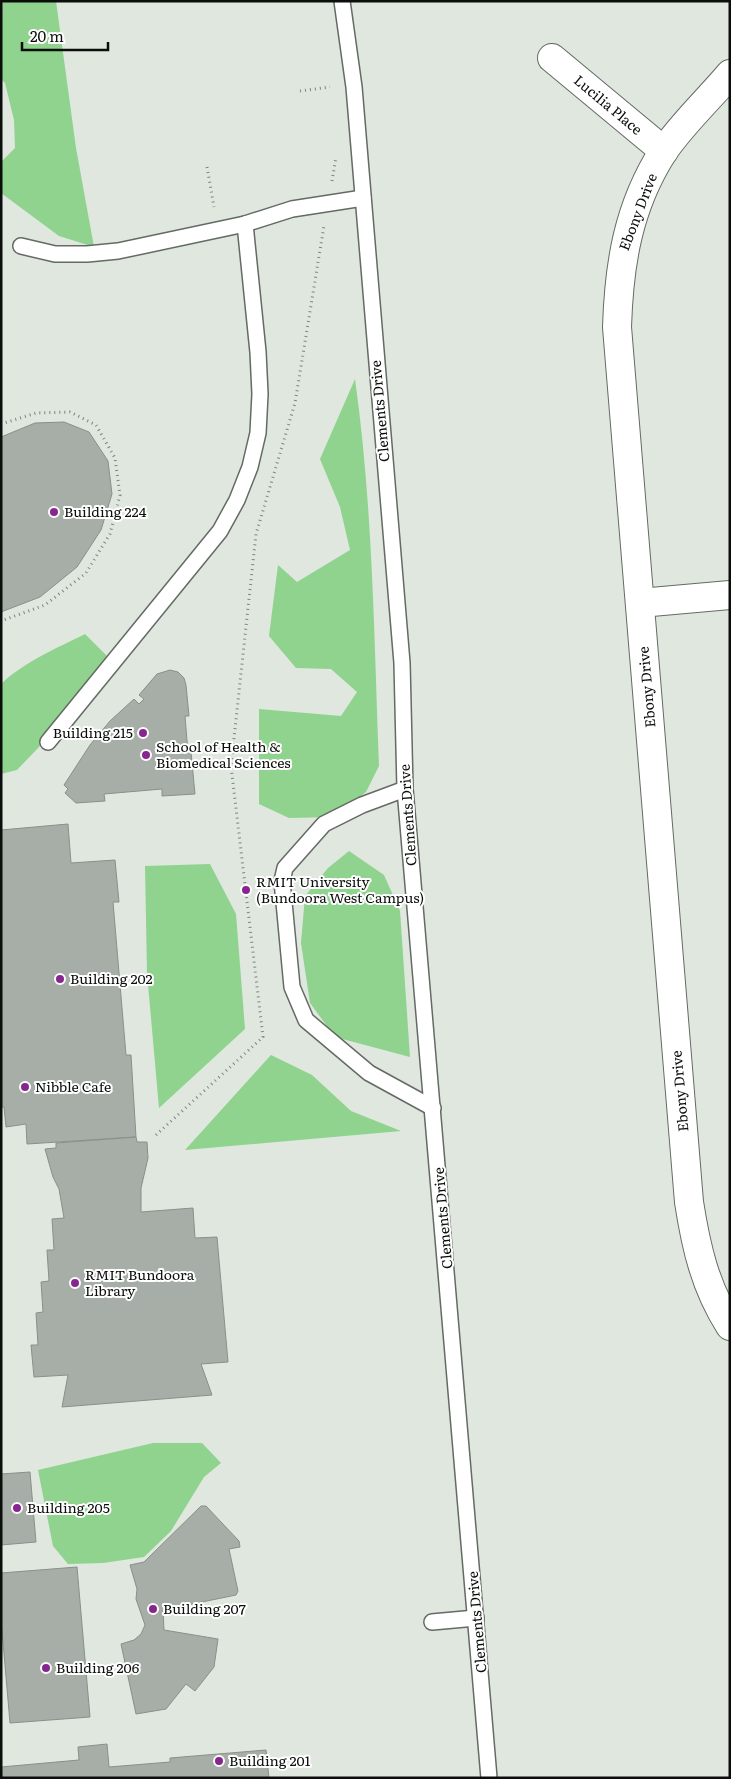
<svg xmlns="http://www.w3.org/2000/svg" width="731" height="1779" font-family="Literata,serif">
<rect width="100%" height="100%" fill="#dfe7df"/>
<g fill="#8fd38f">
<polygon points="1,1 56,1 76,148 94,247 59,236 1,193 1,162 15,148 14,120 5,83 1,79"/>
<path d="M355 379C373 507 374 637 379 766L366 792 334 817 289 818 259 804V709L341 716 357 692 331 669 296 668 269 636 278 565 297 582 350 550 340 507 320 459Z"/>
<path d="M85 634 109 658 79 691 39 747 17 770 1 774V684C24 662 57 648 85 634Z"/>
<polygon points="349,851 384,875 400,911 410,1057 335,1037 310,1003 301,943 305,896 328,868"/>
<polygon points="210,864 236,914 245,1029 159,1108 147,973 145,866"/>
<polygon points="271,1055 312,1075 351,1111 401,1131 185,1150"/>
<polygon points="153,1443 202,1443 221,1463 204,1477 171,1531 144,1557 103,1563 68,1564 53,1546 38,1470"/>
</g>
<g fill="#a7aea7" stroke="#899089">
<polygon points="64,422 89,432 108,461 112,494 101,530 77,567 40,597 1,612 1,437 35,423"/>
<polygon points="170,670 178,672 184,678 186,685 189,716 185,716 188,753 191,752 195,794 162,796 162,789 104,794 105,801 76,803 65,793 68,789 64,785 90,745 110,721 134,699 139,704 144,699 139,695 157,674"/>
<polygon points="68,824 71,863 115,860 119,902 113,902 126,1055 131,1055 136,1137 27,1144 26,1124 6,1127 4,1107 1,1107 1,830"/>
<polygon points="136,1137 137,1142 147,1142 148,1158 141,1188 141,1212 193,1208 195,1238 217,1237 228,1362 201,1364 212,1395 62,1407 68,1375 34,1377 31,1345 38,1345 36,1313 43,1312 41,1282 49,1281 47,1250 54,1250 52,1219 64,1218 59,1189 53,1177 45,1149 56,1148 56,1143"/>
<polygon points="30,1472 36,1542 1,1545 1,1474"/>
<polygon points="201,1506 206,1506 239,1541 240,1547 229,1549 238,1591 236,1595 163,1610 164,1630 218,1639 214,1667 195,1691 186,1684 166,1709 136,1714 121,1644 134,1640 141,1634 145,1625 136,1599 137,1589 130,1565 144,1562"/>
<polygon points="77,1567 90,1717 10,1723 1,1619 1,1573"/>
<polygon points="107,1744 109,1767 170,1762 170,1758 266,1750 269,1778 1,1778 1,1767 79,1760 78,1747"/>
</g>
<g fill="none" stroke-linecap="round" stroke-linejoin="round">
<defs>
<g id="lane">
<polyline points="342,1 354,87 402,663 405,789 489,1778"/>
<polyline points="21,246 55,254 87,254 118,251 245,224 292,209 363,198"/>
<polyline points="48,742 220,531 237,500 250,467 258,433 260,394 258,352 245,224"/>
<polyline points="405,789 362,805 324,824 285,868 282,881 292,987 306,1020 369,1073 433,1108"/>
<polyline points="432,1622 476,1618"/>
</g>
<g id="street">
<polyline points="552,58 664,151"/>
<path d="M730 74C709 99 681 125 663 152 628 207 619 264 617 327L689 1202C696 1247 705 1287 730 1326"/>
<polyline points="640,603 730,595"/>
</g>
</defs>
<use href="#lane" stroke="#646a64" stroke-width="18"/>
<use href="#street" stroke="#646a64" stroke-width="30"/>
<g stroke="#7f847f" stroke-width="3" stroke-dasharray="1 4" stroke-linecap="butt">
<polyline points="300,91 330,87"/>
<polyline points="207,167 214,207"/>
<polyline points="332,181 336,157"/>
<polyline points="1,424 36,413 70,412 96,425 115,458 120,495 110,534 86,573 45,605 1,621"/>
<polyline points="156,1135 263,1037 231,766 256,534 295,403 324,226"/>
</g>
<use href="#lane" stroke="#fff" stroke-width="15"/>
<use href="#street" stroke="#fff" stroke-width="28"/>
</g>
<g fill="#87268f" stroke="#fff" stroke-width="2">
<circle cx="54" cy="512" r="5"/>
<circle cx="143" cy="733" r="5"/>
<circle cx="146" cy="755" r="5"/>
<circle cx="246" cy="890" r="5"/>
<circle cx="60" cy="979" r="5"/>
<circle cx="25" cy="1087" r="5"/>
<circle cx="75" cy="1283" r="5"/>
<circle cx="17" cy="1508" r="5"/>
<circle cx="153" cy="1609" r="5"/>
<circle cx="46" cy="1668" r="5"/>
<circle cx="219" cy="1761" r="5"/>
</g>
<g text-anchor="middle" stroke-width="4" stroke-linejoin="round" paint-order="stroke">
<g font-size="14" fill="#0b0e0b" stroke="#fff">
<text transform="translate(608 105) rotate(40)" y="5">Lucilia Place</text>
<text transform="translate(638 212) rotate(-69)" y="5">Ebony Drive</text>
<text transform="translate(380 411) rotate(-95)" y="5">Clements Drive</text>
<text transform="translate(647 687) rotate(-95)" y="5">Ebony Drive</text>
<text transform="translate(408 815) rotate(-94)" y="5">Clements Drive</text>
<text transform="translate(680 1091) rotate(-95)" y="5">Ebony Drive</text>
<text transform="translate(443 1218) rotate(-95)" y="5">Clements Drive</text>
<text transform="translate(477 1622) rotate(-95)" y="5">Clements Drive</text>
</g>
<g font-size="14" fill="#0b0e0b" stroke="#fff" text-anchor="start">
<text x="64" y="517">Building 224</text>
<text x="133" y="738" text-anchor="end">Building 215</text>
<text x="156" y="752">School of Health &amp;<tspan x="156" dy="16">Biomedical Sciences</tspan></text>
<text x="256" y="887">RMIT University<tspan x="256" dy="16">(Bundoora West Campus)</tspan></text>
<text x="70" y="984">Building 202</text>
<text x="35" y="1092">Nibble Cafe</text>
<text x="85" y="1280">RMIT Bundoora<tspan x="85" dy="16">Library</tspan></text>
<text x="27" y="1513">Building 205</text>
<text x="163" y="1614">Building 207</text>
<text x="56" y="1673">Building 206</text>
<text x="229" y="1766">Building 201</text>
</g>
</g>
<rect width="731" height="1779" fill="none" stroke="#0b0e0b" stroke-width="5"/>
<path d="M22 42v8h86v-8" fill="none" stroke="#0b0e0b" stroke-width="2.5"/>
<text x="30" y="42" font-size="15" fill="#0b0e0b" stroke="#ffffff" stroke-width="4" paint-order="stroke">20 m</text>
</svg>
